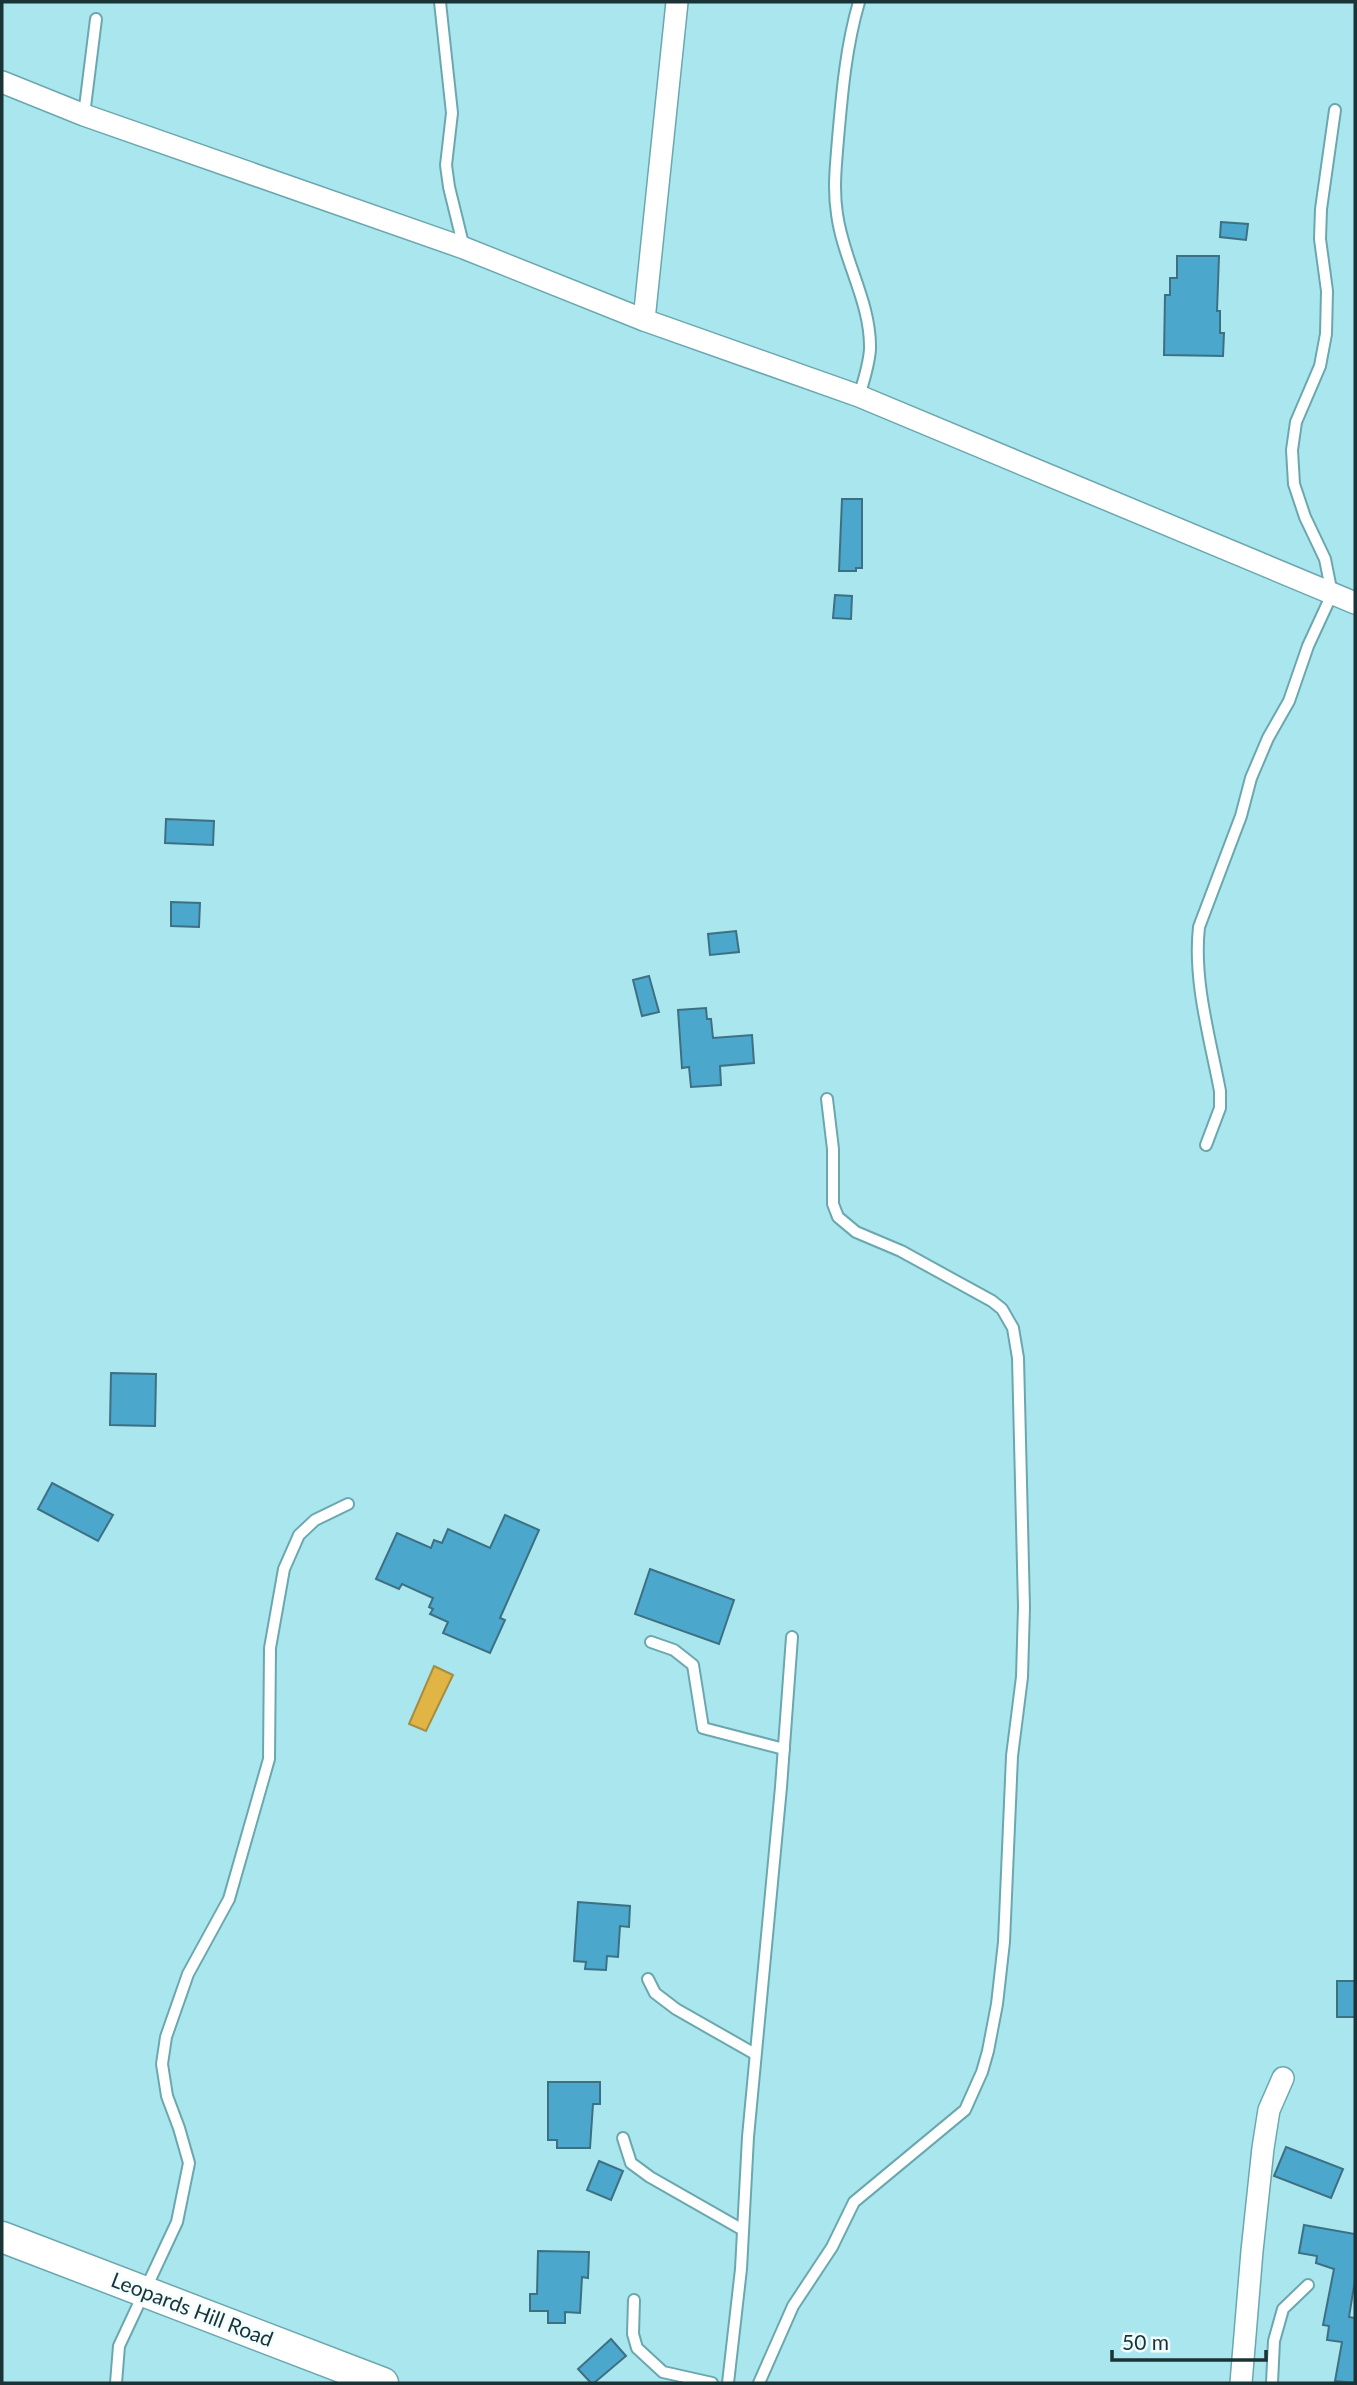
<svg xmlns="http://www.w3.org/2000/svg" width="1357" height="2385" font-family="Lato,sans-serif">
<rect width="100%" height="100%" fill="#a9e6ee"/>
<polygon fill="#e1b446" stroke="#a58d41" stroke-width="2" points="434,1666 453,1675 426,1731 409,1724"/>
<g fill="#4ba7cb" stroke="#3e7084" stroke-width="2">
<polygon points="1221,222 1248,224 1246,240 1220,237"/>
<polygon points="1177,256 1219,256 1217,311 1220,311 1220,333 1224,333 1223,356 1164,355 1165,295 1170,295 1170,278 1177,278"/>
<polygon points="842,499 862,499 862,568 856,568 856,571 839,571"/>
<polygon points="835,595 852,596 851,619 833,618"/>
<polygon points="166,819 214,821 213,845 165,843"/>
<polygon points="171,902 200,903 199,927 171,926"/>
<polygon points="736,931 739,952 710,955 708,934"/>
<polygon points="649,976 659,1012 642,1016 633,980"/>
<polygon points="706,1008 707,1019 711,1019 713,1038 752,1035 754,1063 720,1066 721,1085 691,1087 689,1067 682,1068 678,1010"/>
<polygon points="111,1373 156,1374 155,1426 110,1425"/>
<polygon points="52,1483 113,1515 98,1541 38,1509"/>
<polygon points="505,1515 539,1530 500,1618 505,1620 490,1653 443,1633 448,1622 430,1614 433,1609 429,1607 433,1598 402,1584 399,1589 376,1579 397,1533 431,1548 434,1540 442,1543 448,1529 490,1548"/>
<polygon points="650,1569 734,1600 719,1644 635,1614"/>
<polygon points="578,1902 630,1906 629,1927 620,1926 618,1957 607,1956 606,1970 585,1969 586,1962 574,1961"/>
<rect x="1337" y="1981" width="18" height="36"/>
<polygon points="548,2082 600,2082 600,2104 593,2104 590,2148 557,2148 557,2140 548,2140"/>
<polygon points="1286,2147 1343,2169 1331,2198 1274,2176"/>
<polygon points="599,2161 623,2171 611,2200 587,2190"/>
<polygon points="1304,2225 1355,2234 1355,2280 1349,2317 1355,2318 1355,2383 1335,2381 1342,2342 1327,2340 1329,2326 1323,2325 1334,2269 1316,2263 1317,2256 1299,2253"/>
<polygon points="538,2251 589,2252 588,2278 582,2277 580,2313 565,2312 565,2323 548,2323 548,2311 530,2311 530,2294 537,2294"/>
<polygon points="611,2339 626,2356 594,2383 591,2383 578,2369"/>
</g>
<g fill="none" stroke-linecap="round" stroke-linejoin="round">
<defs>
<g id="lane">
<polyline points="440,2 452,113 446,165 449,187 464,248"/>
<path d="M859 2C846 46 842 93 838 139 836 164 833 189 837 214 843 260 871 302 870 349 869 365 864 380 859 396"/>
<polyline points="84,115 96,19"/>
<path d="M1206 1145 1220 1108V1091C1210 1038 1193 981 1199 927L1241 816 1251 778 1268 738 1289 701 1308 646 1332 594 1325 559 1305 517 1294 484 1292 450 1296 422 1320 366 1326 334 1327 291 1320 239 1321 209 1335 110"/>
<polyline points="651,1642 674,1650 693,1665 703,1728 784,1749"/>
<polyline points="648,1979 655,1993 676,2009 755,2054"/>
<polyline points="623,2138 631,2163 650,2177 743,2230"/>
<polyline points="634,2300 633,2334 637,2348 663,2372 712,2383"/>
<polyline points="116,2383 119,2346 177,2222 189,2163 179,2128 167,2096 162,2064 166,2037 188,1974 229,1899 269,1759 270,1648 284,1569 299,1535 315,1520 348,1504"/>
<polyline points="728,2383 741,2269 748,2137 781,1787 792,1637"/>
<polyline points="759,2383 793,2306 832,2247 854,2202 965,2110 982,2072 988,2051 997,2004 1004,1942 1012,1756 1022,1677 1024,1607 1018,1358 1013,1328 1002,1309 992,1301 901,1251 856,1232 838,1217 833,1204 833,1149 827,1099"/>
<polyline points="1272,2383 1274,2341 1283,2309 1308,2285"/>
</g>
<g id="street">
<polyline points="2,82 84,115 464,248 644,320 859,396 1355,603"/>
<polyline points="644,320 677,2"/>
<polyline points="1241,2383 1252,2251 1263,2148 1269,2110 1283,2078"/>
</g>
<polyline id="secondary" points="2,2237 383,2383"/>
</defs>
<use href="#lane" stroke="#6ba7af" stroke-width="14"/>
<use href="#street" stroke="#6ba7af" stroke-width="24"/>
<use href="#secondary" stroke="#6ba7af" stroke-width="33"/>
<use href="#lane" stroke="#fff" stroke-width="10"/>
<use href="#street" stroke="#fff" stroke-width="21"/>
<use href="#secondary" stroke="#fff" stroke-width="30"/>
</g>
<g text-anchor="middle" stroke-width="5" stroke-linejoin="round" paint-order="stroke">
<g font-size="21" fill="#1a3336" stroke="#f2fdff">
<text transform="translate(192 2310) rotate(21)" y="7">Leopards Hill Road</text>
</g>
</g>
<rect width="1357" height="2385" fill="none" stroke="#1a3336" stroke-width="7"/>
<path d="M1112 2350v10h154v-10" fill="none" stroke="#1a3336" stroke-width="3.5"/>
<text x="1122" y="2350" font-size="21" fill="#1a3336" stroke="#f2fdff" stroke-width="5" paint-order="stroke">50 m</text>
</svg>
